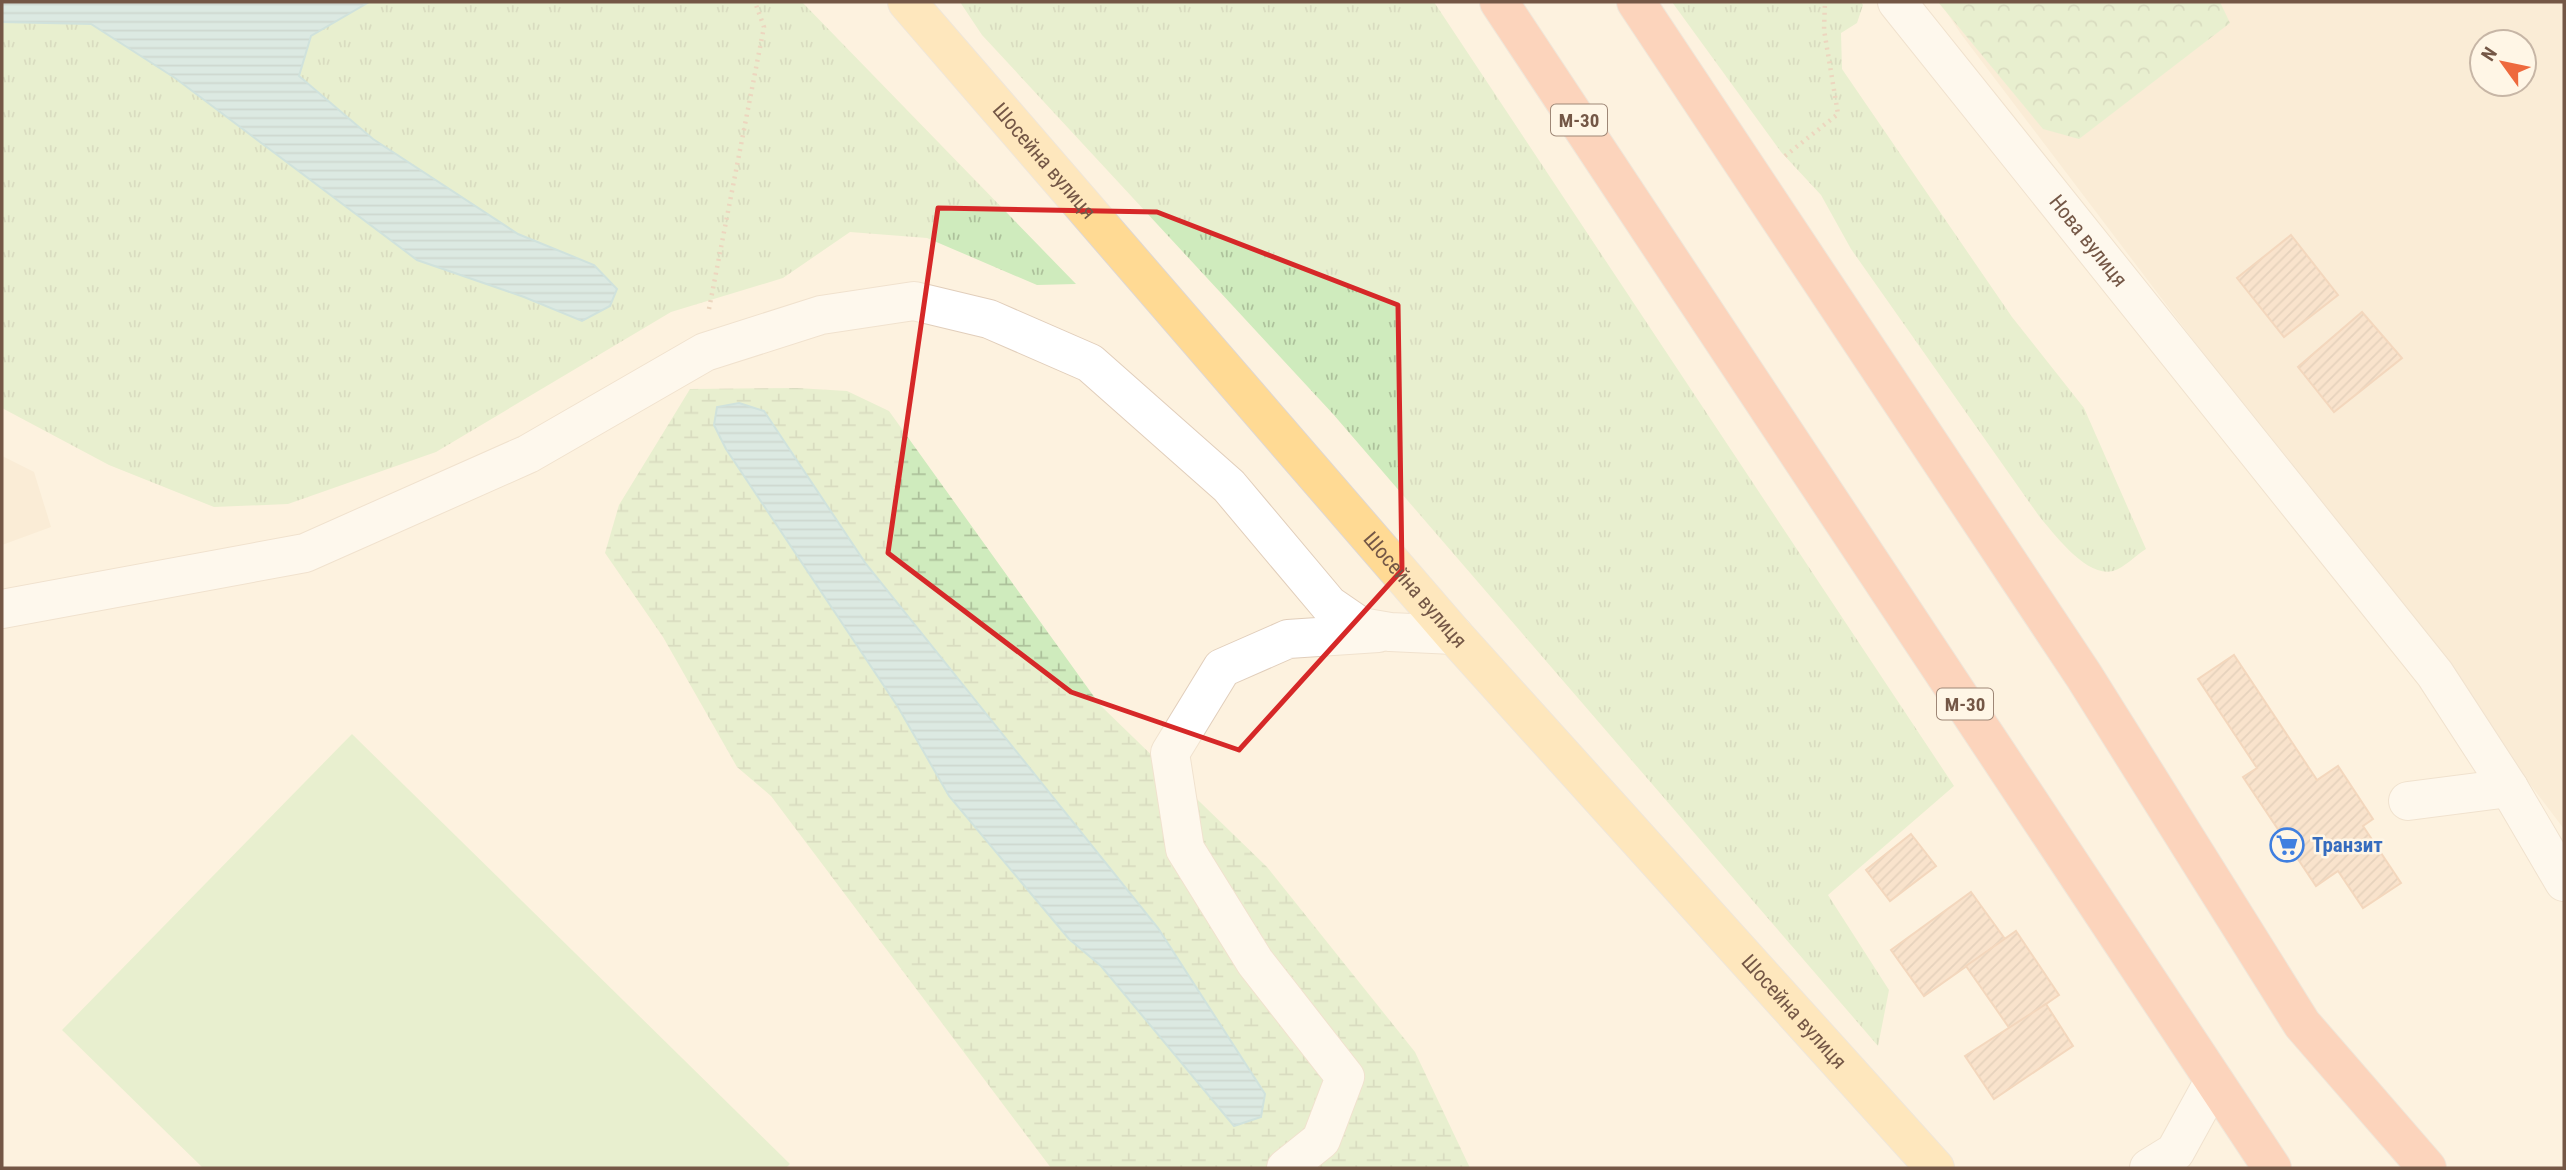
<svg xmlns="http://www.w3.org/2000/svg" width="2566" height="1170" font-family="'Roboto Condensed',sans-serif">
<defs>
<pattern id="grass-tufts" width="24" height="20" patternUnits="userSpaceOnUse" patternTransform="scale(1.75)"><rect width="24" height="20" fill="#cfebbd"/><path d="M3 7l-1-3M5 7V3M7 7l1-3M15 17l-1-3M17 17v-4M19 17l1-3" fill="none" stroke="#adc19b"/></pattern>
<pattern id="forest-crowns" width="20" height="18" patternUnits="userSpaceOnUse" patternTransform="scale(1.75)"><rect width="20" height="18" fill="#cfebbd"/><path d="M2 6a3 3 0 1 1 6 0M12 15a3 3 0 1 1 6 0" fill="none" stroke="#adc19b"/></pattern>
<pattern id="wetland-marsh" width="20" height="14" patternUnits="userSpaceOnUse" patternTransform="scale(1.75)"><rect width="20" height="14" fill="#cfebbd"/><path d="M1 5h8M5 5V1M11 12h8M15 12V8" fill="none" stroke="#adc19b"/></pattern>
<pattern id="water-rules" width="6" height="5" patternUnits="userSpaceOnUse" patternTransform="scale(1.75)"><rect width="6" height="5" fill="#b3dee7"/><path d="M0 2.5h6" fill="none" stroke="#96b7bd"/></pattern>
<pattern id="building-hatch" width="6" height="6" patternUnits="userSpaceOnUse" patternTransform="scale(1.75)"><rect width="6" height="6" fill="#f4d0b5"/><path d="M-1 1l2-2M0 6l6-6M5 7l2-2" fill="none" stroke="#caac95"/></pattern>
</defs>
<rect width="100%" height="100%" fill="#fdf2df"/>
<g fill="#f5e4cd" fill-rule="evenodd">
<path d="M1940 2H2564V829L1961 34ZM2482 42H2524V84H2482Z"/>
<polygon points="2,456 34,472 51,527 2,545"/>
</g>
<g fill="url(#grass-tufts)">
<polygon points="369,2 802,2 1076,284 1037,285 927,238 850,232 783,278 671,312 436,452 288,504 214,507 109,465 2,408 2,22 91,24 175,78 417,260 524,297 582,321 594,265 518,234 373,139 299,76 311,36"/>
<polygon points="960,2 1434,2 1954,786 1828,895 1889,990 1878,1046 1333,414 982,35"/>
<path d="M1672 2H1861L1863 5 1857 23 1841 33 1842 69 2012 317 2084 408 2146 549C2136 555 2124 568 2113 571 2087 578 2054 534 2039 516L1851 249 1821 195 1781 152Z"/>
</g>
<polygon fill="url(#forest-crowns)" points="1938,2 2220,2 2230,23 2079,139 2043,129"/>
<path fill="url(#wetland-marsh)" fill-rule="evenodd" d="M797 388 847 391 889 411 1100 705 1267 867 1415 1052 1470 1168H1051L771 796 737 767 663 637 605 553 619 505 690 389ZM764 411 866 564 1158 928 1265 1093 1234 1126 1101 966 1069 939 949 796 898 707 818 585Z"/>
<polygon fill="#cfebbd" points="352,734 790,1164 786,1168 203,1168 62,1030"/>
<g fill="url(#water-rules)" stroke="#99ceda" stroke-width="2">
<polygon points="2,2 369,2 311,36 299,76 373,139 518,234 594,265 617,289 610,306 582,321 524,297 417,260 175,78 91,24 2,22"/>
<polygon points="739,403 764,411 866,564 1158,928 1265,1094 1261,1117 1234,1126 1101,966 1069,939 949,796 898,707 726,449 714,425 717,407"/>
</g>
<g fill="url(#building-hatch)" stroke="#e7b695" stroke-width="2">
<polygon points="2291,235 2338,295 2284,337 2237,278"/>
<polygon points="2362,312 2402,358 2334,412 2298,367"/>
<polygon points="2234,655 2317,780 2338,766 2373,819 2363,826 2401,883 2363,908 2338,871 2316,886 2243,777 2257,768 2198,679"/>
<polygon points="1911,834 1936,866 1890,901 1866,870"/>
<polygon points="1971,892 2005,939 1924,996 1891,950"/>
<polygon points="2016,931 2059,995 2010,1029 1966,966"/>
<polygon points="2046,1004 2073,1046 1994,1099 1965,1056"/>
</g>
<g fill="none" stroke-linecap="round" stroke-linejoin="round">
<defs>
<g id="minor">
<path id="s1" d="M1897 2 2435 674 2509 788 2564 882"/>
<polyline points="2,609 305,553 528,454 705,352 821,315 914,301 989,319 1090,363 1229,486 1329,605 1361,627 1390,632 1454,635"/>
<polyline points="2408,801 2509,788"/>
<polyline points="1286,1168 1321,1140 1345,1077 1255,962 1185,849 1170,753 1222,668 1288,639 1378,633"/>
<polyline points="2149,1168 2175,1152 2214,1081"/>
</g>
<g id="major">
<path id="s2" d="M907 2 1454 635 1935 1168"/>
</g>
<g id="highway">
<polyline points="1499,2 2272,1168"/>
<polyline points="1636,2 2084,676 2302,1024 2427,1168"/>
</g>
</defs>
<use href="#minor" stroke="#e1cebb" stroke-width="40"/>
<use href="#major" stroke="#ded7d3" stroke-width="40"/>
<use href="#highway" stroke="#ded7d3" stroke-width="40"/>
<g stroke="#d8b399" stroke-width="4.5" stroke-dasharray="2 5" stroke-linecap="butt">
<polyline points="1785,156 1838,114 1824,30 1825,2"/>
<polyline points="709,309 764,27 755,2"/>
</g>
<use href="#minor" stroke="#fff" stroke-width="38"/>
<use href="#major" stroke="#ffda94" stroke-width="38"/>
<use href="#highway" stroke="#fbb092" stroke-width="38"/>
</g>
<path d="M0 0H2566V1170H0ZM938 208 1157 212 1398 305 1402 570 1239 750 1071 692 888 553Z" fill="#fdf2df" fill-opacity=".55" fill-rule="evenodd"/>
<path fill="none" stroke="#d62828" stroke-width="5" stroke-linejoin="round" d="M938 208 1157 212 1398 305 1402 570 1239 750 1071 692 888 553Z"/>
<defs>
<symbol id="supermarket-ring" viewBox="-11 -11 22 22"><circle r="9.5" fill="#fff6e6" stroke="#3f7fe0" stroke-width="1.5"/><path d="M-6-5.5h2.5l.6 2H6L4.5 2H-2.5L-4.4-4H-6ZM-1.5 3.2a1.3 1.3 0 1 0 .1 0ZM3 3.2a1.3 1.3 0 1 0 .1 0Z" fill="#3f7fe0"/></symbol>
</defs>
<g fill-rule="evenodd">
<use href="#supermarket-ring" x="2268" y="826" width="38" height="38"/>
</g>
<g text-anchor="middle" stroke-width="5" stroke-linejoin="round" paint-order="stroke">
<g fill="#fff6e6" stroke="#9e8776" stroke-width="2">
<rect x="1551" y="104.5" width="56" height="31" rx="5"/>
<rect x="1937" y="688.5" width="56" height="31" rx="5"/>
</g>
<g font-size="19" font-weight="bold" fill="#745746">
<text x="1579" y="127">М-30</text>
<text x="1965" y="711">М-30</text>
</g>
<g font-size="21" fill="#745746" stroke="#fff6e6">
<text dy="7" stroke="none"><textPath href="#s2" startOffset="210">Шосейна вулиця</textPath></text>
<text dy="7" stroke="none"><textPath href="#s1" startOffset="306">Нова вулиця</textPath></text>
<text dy="7" stroke="none"><textPath href="#s2" startOffset="777">Шосейна вулиця</textPath></text>
<text dy="7" stroke="none"><textPath href="#s2" startOffset="1344">Шосейна вулиця</textPath></text>
</g>
<g font-size="21" font-weight="bold" fill="#366cbe" stroke="#fff6e6" text-anchor="start">
<text x="2312" y="852">Транзит</text>
</g>
</g>
<rect width="2566" height="1170" fill="none" stroke="#745746" stroke-width="7"/>
<g transform="translate(2503 63) rotate(303)"><circle r="33" fill="#fff6e6" stroke="#c7b6a6" stroke-width="2"/>
<path d="M0-5L12 26L0 18L-12 26Z" fill="#ee693d"/>
<text y="-10" font-size="19" font-weight="bold" text-anchor="middle" fill="#745746">N</text>
</g>
</svg>
